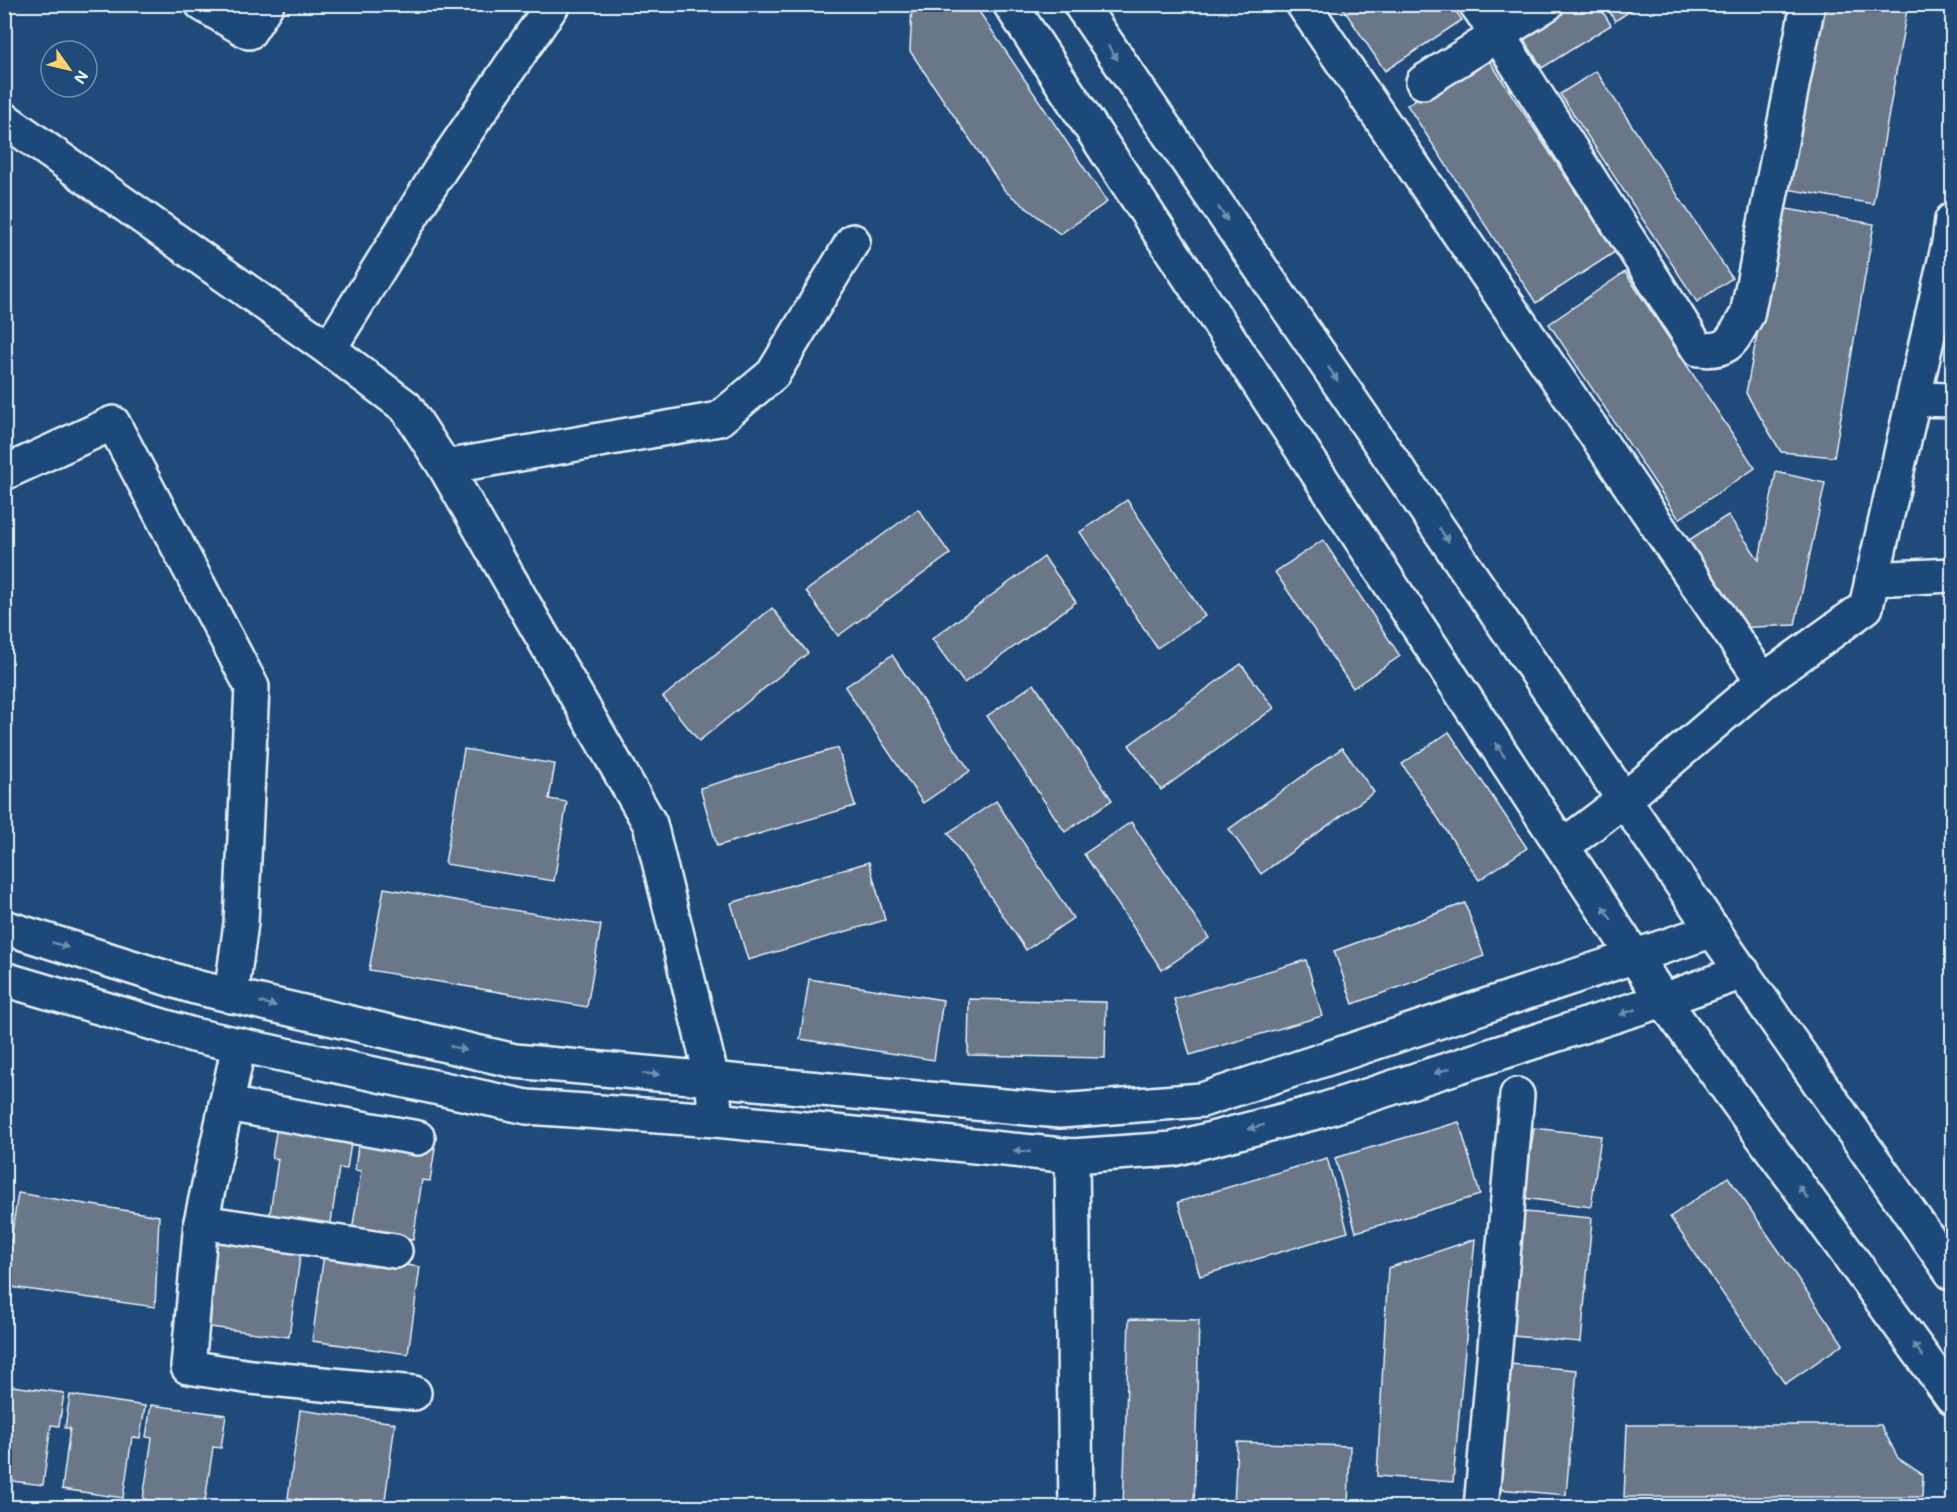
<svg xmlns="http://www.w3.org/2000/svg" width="1957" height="1512" font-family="Mali,sans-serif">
<rect width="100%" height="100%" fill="#1f4a7a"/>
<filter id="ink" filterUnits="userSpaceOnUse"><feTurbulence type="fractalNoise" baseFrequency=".0167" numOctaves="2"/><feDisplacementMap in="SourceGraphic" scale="12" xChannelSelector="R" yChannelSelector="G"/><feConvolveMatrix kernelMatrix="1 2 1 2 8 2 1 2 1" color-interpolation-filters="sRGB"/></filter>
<g filter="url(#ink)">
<g fill="#6a7788" stroke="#e8f1f8" stroke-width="1.5">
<polygon points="912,4 974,4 1107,202 1060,234 1005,191 910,51"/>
<polygon points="1340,4 1451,4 1462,20 1385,71"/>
<polygon points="1566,4 1598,4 1611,25 1542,68 1520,33"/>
<polygon points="1605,4 1641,4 1615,21"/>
<polygon points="1812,4 1908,4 1873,204 1781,188"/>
<polygon points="1485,54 1615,252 1536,303 1407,105"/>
<polygon points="1596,71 1732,278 1697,302 1560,94"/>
<polygon points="1781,208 1874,224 1834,457 1781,452 1746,393"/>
<polygon points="1625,272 1755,468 1679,519 1549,324"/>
<polygon points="1776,472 1825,483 1795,625 1736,628 1689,540 1728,515 1759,560"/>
<polygon points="1127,500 1205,616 1157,648 1080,532"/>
<polygon points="918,509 950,554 838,636 806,591"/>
<polygon points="1323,540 1400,656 1353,688 1275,572"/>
<polygon points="1044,557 1076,602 964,683 932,639"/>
<polygon points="772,608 808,653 699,741 663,697"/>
<polygon points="892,655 970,771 923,803 845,687"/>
<polygon points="1241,664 1274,708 1161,790 1129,745"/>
<polygon points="1034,684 1112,800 1065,832 987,716"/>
<polygon points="1449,732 1527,848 1479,880 1402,764"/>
<polygon points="838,748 855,806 717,846 700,788"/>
<polygon points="1342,748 1374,792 1261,874 1229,829"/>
<polygon points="464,749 555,764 549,799 567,802 554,881 445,864"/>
<polygon points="996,801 1073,918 1026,950 948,833"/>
<polygon points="1131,822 1209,938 1162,970 1084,854"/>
<polygon points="869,862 885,920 748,960 731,903"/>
<polygon points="384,888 601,925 587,1007 369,970"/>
<polygon points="1465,903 1484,956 1353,1004 1334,951"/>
<polygon points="1306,960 1322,1016 1190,1055 1174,999"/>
<polygon points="809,979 943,1000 934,1060 800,1039"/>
<polygon points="969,999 1106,1002 1105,1058 968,1055"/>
<polygon points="1459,1122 1480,1195 1356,1232 1335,1158"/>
<polygon points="277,1126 352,1136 347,1169 339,1168 330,1229 269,1220 278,1159 272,1158"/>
<polygon points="1534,1128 1601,1136 1591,1207 1524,1198"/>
<polygon points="359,1137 435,1148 430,1181 422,1180 413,1240 352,1232 361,1171 355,1170"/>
<polygon points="1327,1158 1348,1232 1200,1276 1178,1202"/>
<polygon points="1728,1177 1843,1344 1785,1384 1670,1217"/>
<polygon points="18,1193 159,1216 155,1307 4,1286"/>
<polygon points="1524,1212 1592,1218 1581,1342 1512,1336"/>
<polygon points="206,1237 301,1250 289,1337 194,1325"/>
<polygon points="1475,1239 1453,1482 1377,1476 1388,1268"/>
<polygon points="324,1254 420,1267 408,1354 312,1341"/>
<polygon points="1129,1319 1199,1320 1194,1508 1123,1508"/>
<polygon points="1509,1364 1577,1370 1566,1495 1498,1489"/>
<polygon points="4,1385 64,1393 59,1426 51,1425 43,1485 4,1480"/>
<polygon points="70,1395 145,1406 140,1438 132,1437 123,1498 62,1489 70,1428 65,1428"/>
<polygon points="151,1405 226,1415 221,1448 213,1447 204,1508 143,1499 152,1438 146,1437"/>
<polygon points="300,1410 395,1423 384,1508 364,1508 288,1498"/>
<polygon points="1627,1425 1881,1425 1898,1458 1923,1475 1922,1497 1624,1497"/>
<polygon points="1237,1442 1350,1446 1348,1508 1234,1507"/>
</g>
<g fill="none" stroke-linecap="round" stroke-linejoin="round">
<defs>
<g id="street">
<polyline points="202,4 249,32 267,4"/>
<polyline points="1303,4 1763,681"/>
<path d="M1476 4 1498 35 1698 349C1730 353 1732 340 1747 315L1808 4"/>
<polyline points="1423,82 1547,4"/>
<polyline points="4,119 329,349 406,407 445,467 650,824 712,1079 716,1120"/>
<polyline points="329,349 440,170 553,4"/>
<polyline points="1914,399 1952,400"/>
<polyline points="445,467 719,419 773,374 853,241"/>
<polyline points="4,473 113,423 252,687 241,923 231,996"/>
<polyline points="1872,579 1952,575"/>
<polyline points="1563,846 1625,799 1763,681 1866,607 1949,243 1952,220"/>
<polyline points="239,1045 201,1222 188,1367 251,1377 414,1393"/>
<polyline points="226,1104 418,1138"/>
<polyline points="1072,1156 1076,1508"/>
<polyline points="201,1222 395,1251"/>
<polyline points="1481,1508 1517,1095"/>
</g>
<g id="secondary">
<polyline points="1010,4 1663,1000 1952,1397"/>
<polyline points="1080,4 1724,946 1952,1273"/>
<polyline points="4,927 195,987 515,1061 1060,1111 1202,1100 1714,930"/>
<polyline points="4,979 193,1035 527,1107 716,1120 1072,1156 1173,1149 1320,1111 1663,1000 1743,972"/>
</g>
</defs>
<use href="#street" stroke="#e8f1f8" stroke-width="38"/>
<use href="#secondary" stroke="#e8f1f8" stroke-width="38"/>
<use href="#street" stroke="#1f4a7a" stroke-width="33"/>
<use href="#secondary" stroke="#1f4a7a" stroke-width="33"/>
</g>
<defs><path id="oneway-solid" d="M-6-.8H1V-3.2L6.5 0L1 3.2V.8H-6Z" transform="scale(1.5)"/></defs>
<g fill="#6f8dac">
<use href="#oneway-solid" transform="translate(1113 53) rotate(56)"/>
<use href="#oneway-solid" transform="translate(1223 214) rotate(56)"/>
<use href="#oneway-solid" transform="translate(1333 374) rotate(56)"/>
<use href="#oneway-solid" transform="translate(1444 535) rotate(56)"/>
<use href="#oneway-solid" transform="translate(1500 750) rotate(-123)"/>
<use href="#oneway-solid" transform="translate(1607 913) rotate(-123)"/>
<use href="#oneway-solid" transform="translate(60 945) rotate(18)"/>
<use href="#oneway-solid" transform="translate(268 1004) rotate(13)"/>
<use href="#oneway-solid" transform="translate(1628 1012) rotate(162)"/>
<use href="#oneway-solid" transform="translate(458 1048) rotate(13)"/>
<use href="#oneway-solid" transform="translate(1442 1071) rotate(162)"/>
<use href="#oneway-solid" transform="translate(651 1074) rotate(5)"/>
<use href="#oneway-solid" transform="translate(1256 1127) rotate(165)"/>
<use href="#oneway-solid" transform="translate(1022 1151) rotate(-174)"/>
<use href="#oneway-solid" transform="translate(1803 1192) rotate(-126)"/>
<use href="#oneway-solid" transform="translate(1918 1350) rotate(-126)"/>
</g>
</g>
<rect width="1957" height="1512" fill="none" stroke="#1f4a7a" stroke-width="24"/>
<rect x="12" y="12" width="1933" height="1488" fill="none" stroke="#e8f1f8" stroke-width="2" filter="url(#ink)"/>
<g transform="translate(69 69) rotate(124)"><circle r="28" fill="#1f4a7a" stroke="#6f8dac" stroke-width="1.5"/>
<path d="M0-4.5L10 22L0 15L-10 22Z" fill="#ffd166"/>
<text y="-9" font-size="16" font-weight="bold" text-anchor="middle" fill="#e8f1f8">N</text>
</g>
</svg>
